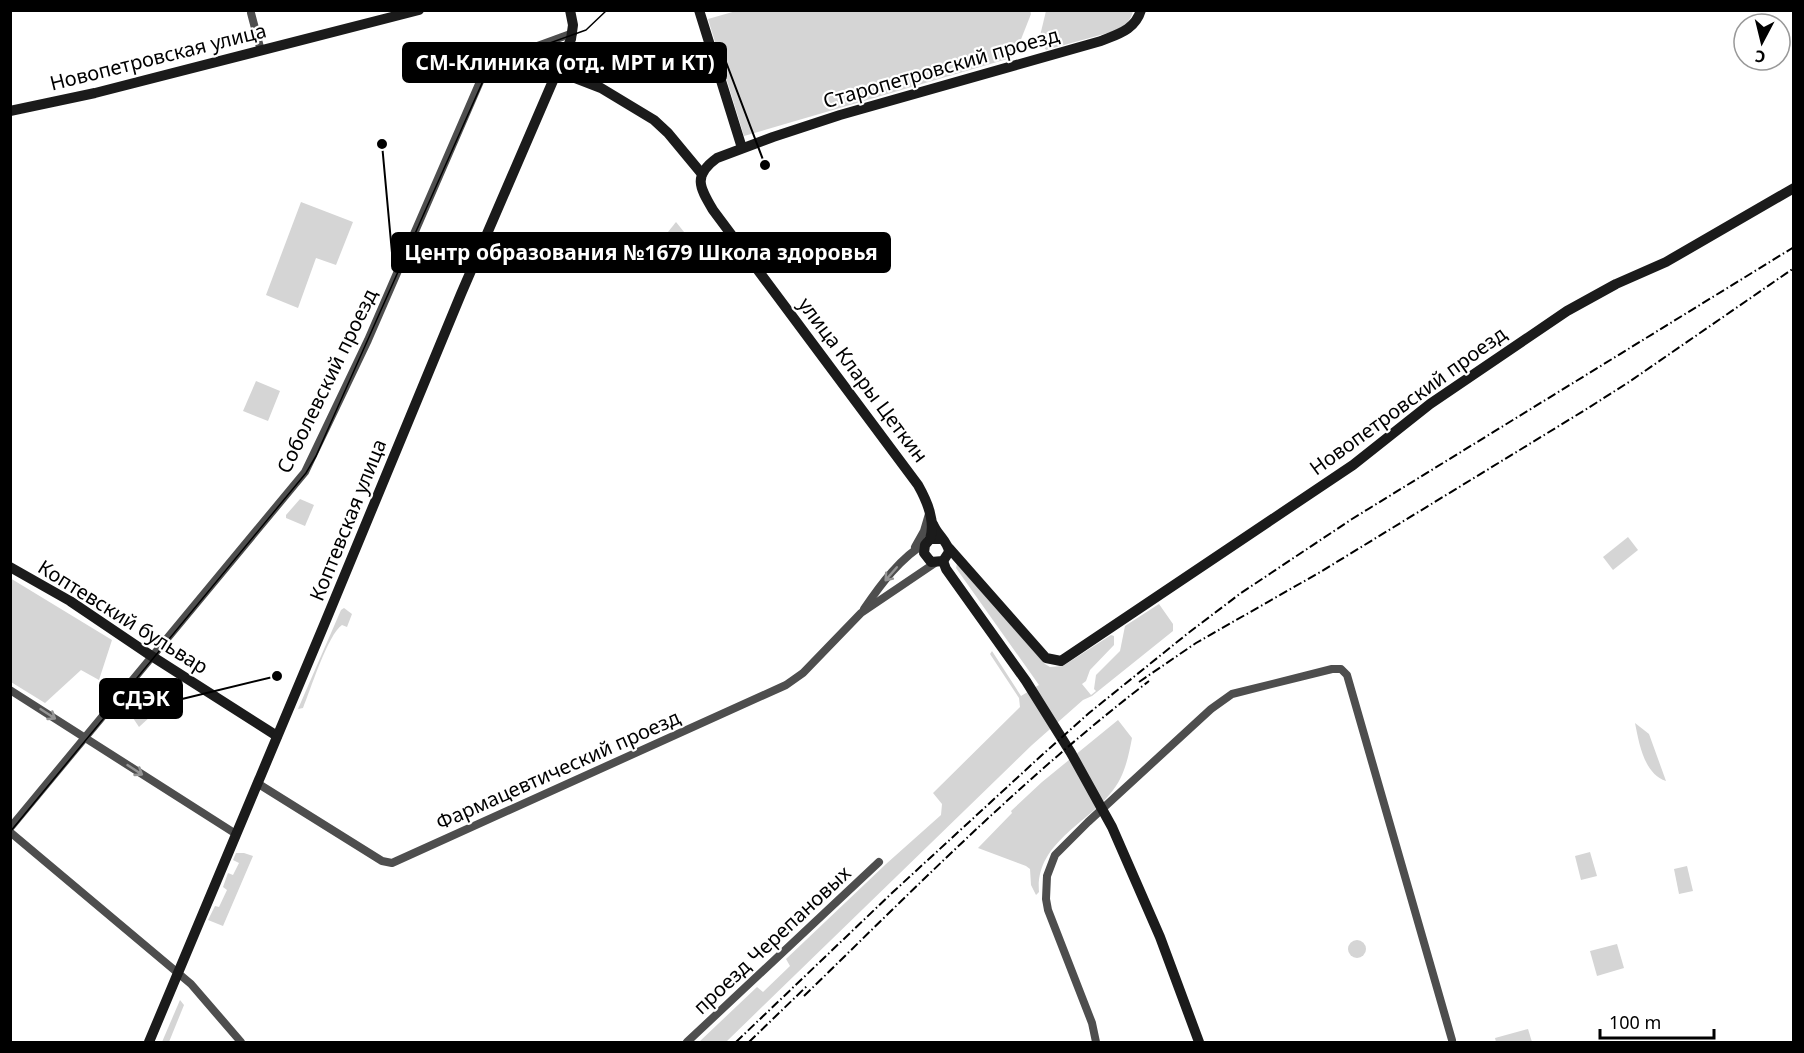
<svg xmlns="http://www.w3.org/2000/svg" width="1804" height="1053" font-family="'Noto Sans',sans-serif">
<rect width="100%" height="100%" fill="#fff"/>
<g fill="#d5d5d5">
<polygon points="736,11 1030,10 1031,14 1014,57 744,136 708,19"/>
<path d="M1046 11H1133C1131 21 1124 26 1115 31L1046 50 1039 40Z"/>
<polygon points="301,202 353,222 336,265 316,258 298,308 266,295"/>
<polygon points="676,222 701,253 690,261 668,232"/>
<polygon points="256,381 280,391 268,421 243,411"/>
<polygon points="300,499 314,505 305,526 286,518 286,515"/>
<polygon points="1628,537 1638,550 1613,570 1603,557"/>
<polygon points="957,564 1045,664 1050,667 1063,666 1111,635 1114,636 1114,645 1090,670 1086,681 1082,684 1091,695 1096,691 1094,689 1096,675 1120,651 1125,626 1159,604 1173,624 1173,631 1092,696 1083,700 1032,745 726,1042 699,1042 757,987 763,992 790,966 786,959 886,864 941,815 942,804 933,793 1020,707 1019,698 990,654 992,651 1021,696 1039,685 956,568"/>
<polygon points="10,578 112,640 99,680 81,670 45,703 11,682"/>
<path d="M344 608 352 614 347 627 342 625C328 634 310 691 303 708L298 709 341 610Z"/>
<polygon points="157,680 177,692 139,727 133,718 133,708"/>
<path d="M1118 720 1132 738C1128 759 1124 778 1110 794 1084 825 1035 845 1039 892L1036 895 1031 885 1030 869 1026 866 978 848 1012 813 1011 811 1042 782Z"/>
<path d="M1635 723 1649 734 1666 781C1644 774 1639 743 1635 723Z"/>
<polygon points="1590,852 1597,876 1581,880 1575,856"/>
<polygon points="236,853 244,853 253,856 223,926 208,920 215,906 219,907 227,890 223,887 228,873 233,875 239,863 233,860"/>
<polygon points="1687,866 1693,891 1679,894 1674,869"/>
<circle cx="1357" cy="949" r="9"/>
<polygon points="1617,944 1624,968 1597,976 1590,951"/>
<polygon points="180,1000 184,1005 169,1042 162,1042"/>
<polygon points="1528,1029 1532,1042 1496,1042 1495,1038"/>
</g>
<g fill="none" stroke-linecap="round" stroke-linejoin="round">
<g stroke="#4e4e4e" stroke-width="8">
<polyline points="251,13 261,51"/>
<polyline points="915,547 924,531 929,514"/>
<path d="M864 609C881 584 900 558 927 542"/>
<polyline points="10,690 236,834"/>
<polyline points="257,783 382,861 392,863 786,685 803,673 861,613 935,563"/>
<polyline points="10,828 305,472 368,340 485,70 496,61 573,33"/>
<polyline points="10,832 191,984 241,1042"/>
<polyline points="687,1042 879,862"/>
<polyline points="1096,1042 1092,1023 1048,910 1046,899 1047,876 1055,855 1088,822 1211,709 1232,694 1332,669 1341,669 1347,675 1452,1040"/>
</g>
<g stroke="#1b1b1b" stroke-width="10">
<polyline points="699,10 742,148"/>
<polyline points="557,71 601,88 654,120 668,133 702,174"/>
<polyline points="10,111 95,93 419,10"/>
<path d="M933 524C937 535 948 541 949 552L943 561 931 562 924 553 925 545 930 539H942"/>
<path d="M930 539C936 521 927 501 918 485L713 210C700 188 692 176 717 158L773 137 840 115 1101 41C1118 34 1135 30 1141 10"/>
<polyline points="949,548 1046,658 1061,661 1353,465 1430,404 1567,311 1616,284 1666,262 1794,188"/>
<polyline points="943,561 946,569 1026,681 1071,753 1112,827 1160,937 1199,1042"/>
<polyline points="10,567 70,601 150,655 277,736"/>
<polyline points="149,1042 324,625 461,294 571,39 573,25 570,10"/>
</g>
<polyline stroke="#000" stroke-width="1.5" points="10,832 306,473 316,456 487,72 497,62 586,30 607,10"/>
<g stroke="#000" stroke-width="2" stroke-dasharray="9 3 1.5 3" stroke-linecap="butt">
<polyline points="1139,682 1196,643 1322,571 1585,410 1629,382 1794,268"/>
<path d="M804 996C915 888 1025 776 1149 681"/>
<polyline points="736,1042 893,892 1042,755 1089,713 1187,634 1241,593 1352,519 1794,247"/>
<polyline points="749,1042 807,986"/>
</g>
</g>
<defs><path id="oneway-shaft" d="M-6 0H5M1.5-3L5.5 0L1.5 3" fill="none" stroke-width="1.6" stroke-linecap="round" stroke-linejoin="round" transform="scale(1.5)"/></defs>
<g stroke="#959595">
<use href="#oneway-shaft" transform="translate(891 574) rotate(131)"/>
<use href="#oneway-shaft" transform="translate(48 714) rotate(33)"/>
<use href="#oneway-shaft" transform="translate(135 770) rotate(33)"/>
</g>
<g text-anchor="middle" stroke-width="4.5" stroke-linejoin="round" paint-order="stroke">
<g font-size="20" fill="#000" stroke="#fff">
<text transform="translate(158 57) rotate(-14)" y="7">Новопетровская улица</text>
<text transform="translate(941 68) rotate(-16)" y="7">Старопетровский проезд</text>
<text transform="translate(863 380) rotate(53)" y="7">улица Клары Цеткин</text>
<text transform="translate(327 381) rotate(-64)" y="7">Соболевский проезд</text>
<text transform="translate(1408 401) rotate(-36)" y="7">Новопетровский проезд</text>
<text transform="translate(348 520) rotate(-68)" y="7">Коптевская улица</text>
<text transform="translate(123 617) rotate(32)" y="7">Коптевский бульвар</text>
<text transform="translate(558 770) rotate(-24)" y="7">Фармацевтический проезд</text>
<text transform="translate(772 940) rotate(-43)" y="7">проезд Черепановых</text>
</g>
</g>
<path fill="none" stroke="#000" stroke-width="2" d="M765 165L726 62M382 144L392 253M277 676L182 699"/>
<g fill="#000" stroke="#fff" stroke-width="2">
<circle cx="765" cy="165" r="6"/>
<circle cx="382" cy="144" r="6"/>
<circle cx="277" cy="676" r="6"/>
</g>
<g fill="#000" stroke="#000" stroke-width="2">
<rect x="403" y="43" width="323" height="39" rx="6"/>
<rect x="392" y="233" width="498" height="39" rx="6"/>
<rect x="100" y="679" width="82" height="39" rx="6"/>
</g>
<g font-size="21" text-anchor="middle" font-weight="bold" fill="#fff">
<text x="565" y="70">СМ-Клиника (отд. МРТ и КТ)</text>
<text x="641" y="260">Центр образования №1679 Школа здоровья</text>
<text x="141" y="706">СДЭК</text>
</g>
<rect width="1804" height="1053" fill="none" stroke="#000000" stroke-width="24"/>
<g transform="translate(1762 42) rotate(187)"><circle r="28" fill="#ffffff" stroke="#999999" stroke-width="1.5"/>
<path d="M0-4.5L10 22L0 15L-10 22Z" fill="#000000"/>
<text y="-9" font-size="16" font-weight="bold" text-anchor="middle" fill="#000000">С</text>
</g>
<path d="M1600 1029v9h114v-9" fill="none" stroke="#000000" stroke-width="3"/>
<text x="1609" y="1029" font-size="18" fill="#000000" stroke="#ffffff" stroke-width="4.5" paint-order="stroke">100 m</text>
</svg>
